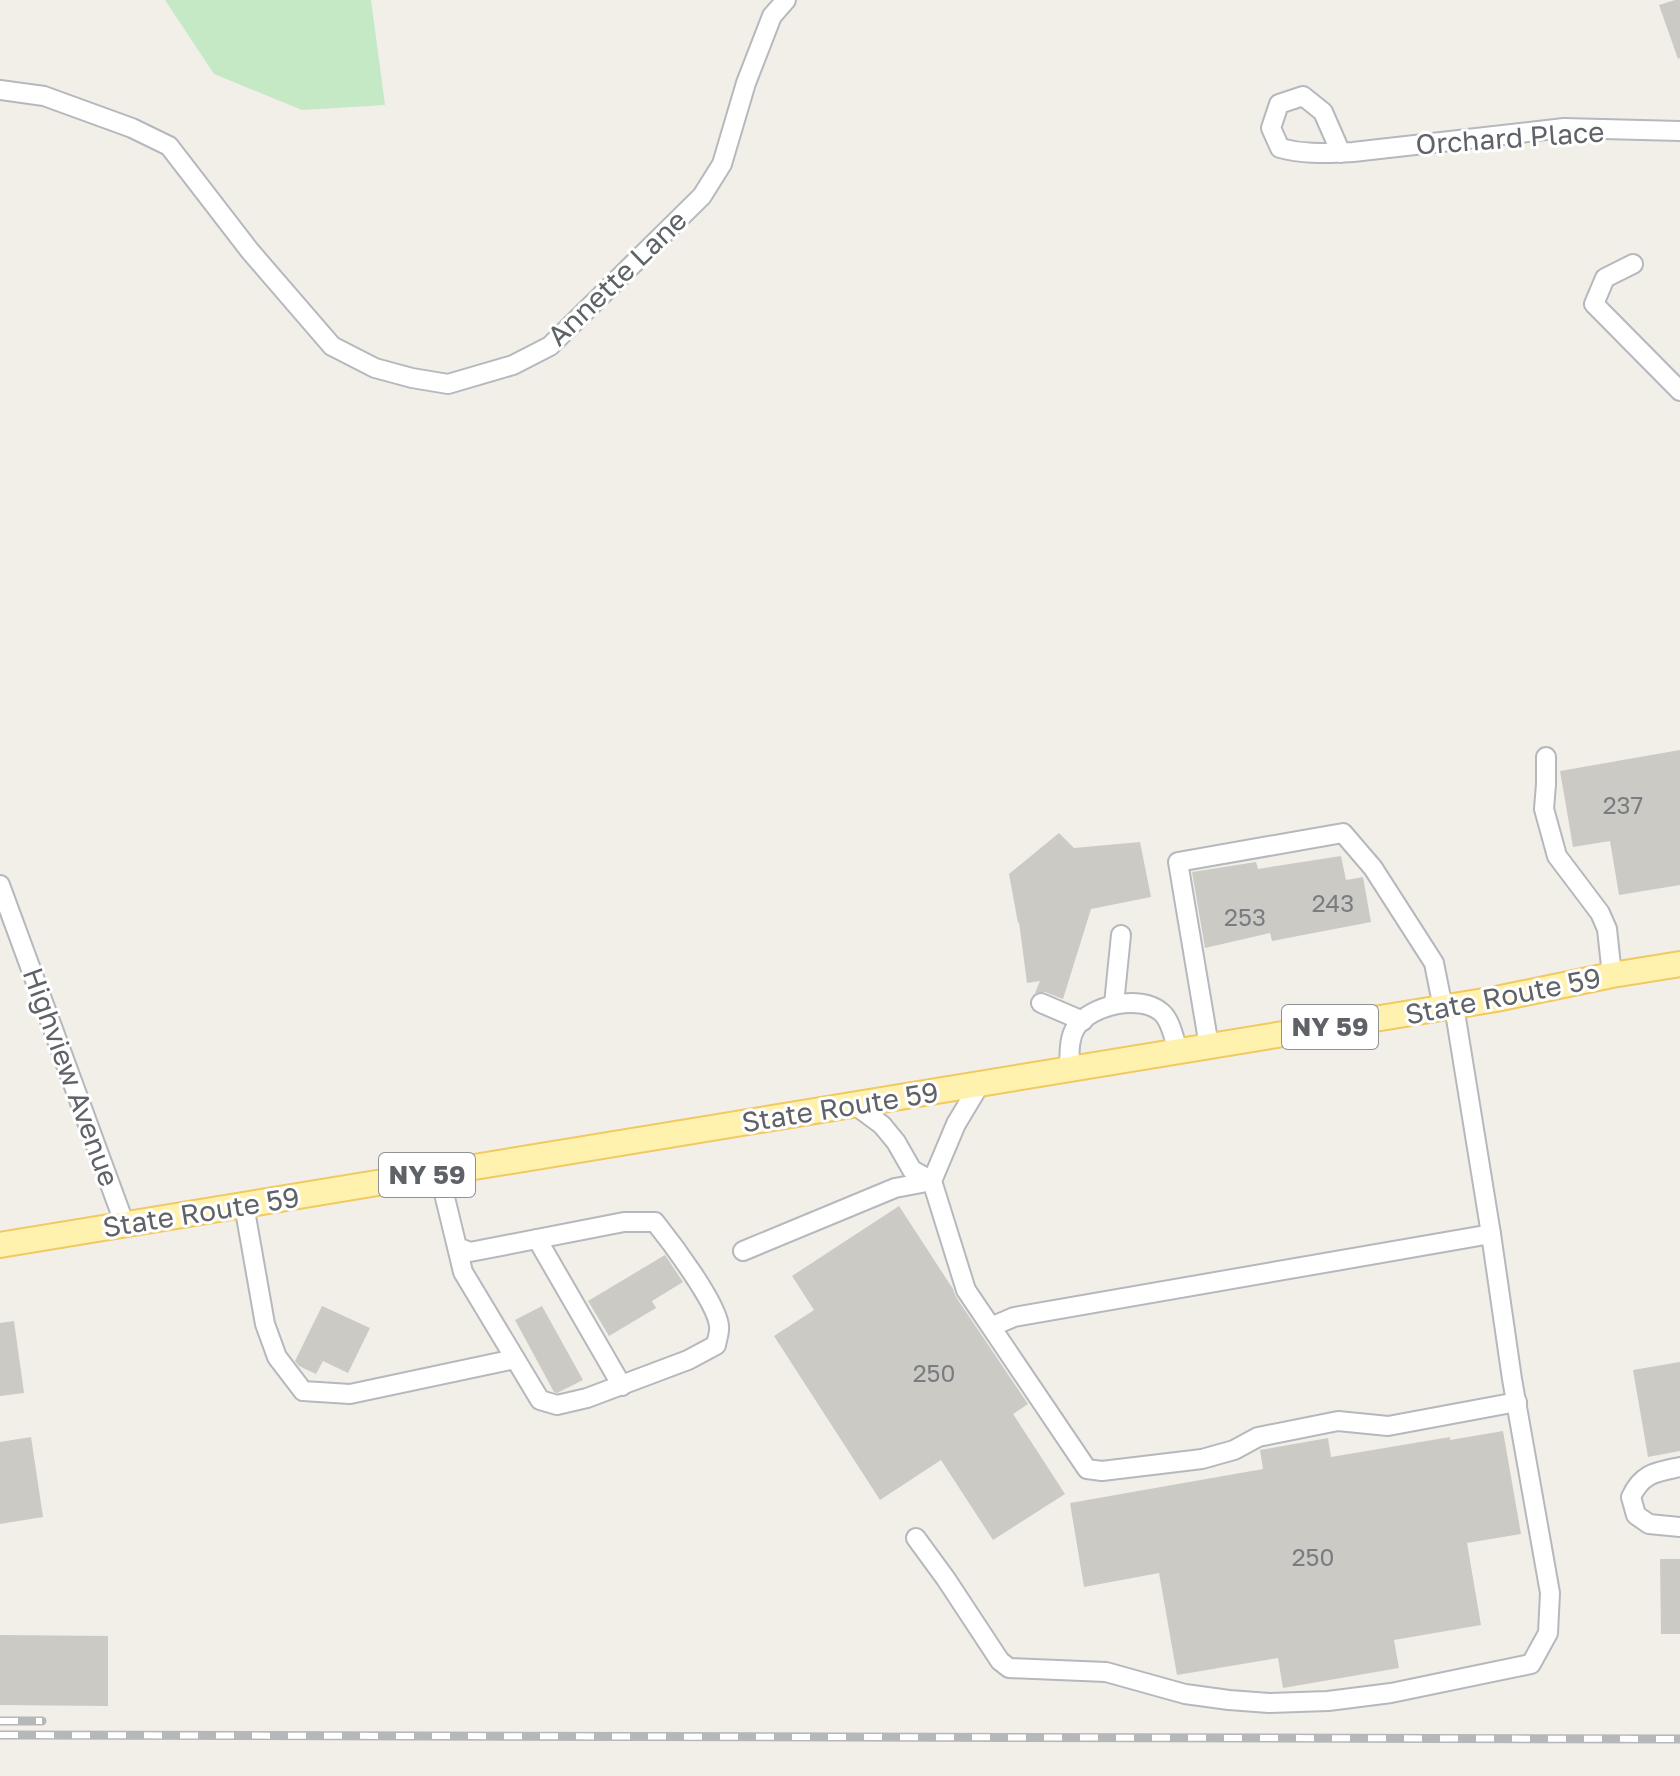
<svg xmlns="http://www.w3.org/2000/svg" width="1680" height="1776" font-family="'Golos Text',sans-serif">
<rect width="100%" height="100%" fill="#f1efe8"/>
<polygon fill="#c5e8c5" points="165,0 371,0 385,105 302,110 214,74"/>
<g fill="#cccac5">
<polygon points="1675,0 1680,0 1680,58 1678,59 1659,5"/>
<polygon points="1680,750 1680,885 1619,895 1610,841 1573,847 1560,771"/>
<polygon points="1059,833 1074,848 1140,842 1151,897 1091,909 1063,999 1045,992 1035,993 1040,981 1027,983 1019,922 1018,923 1009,874"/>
<polygon points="1341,856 1346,880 1363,877 1371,922 1272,941 1270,933 1205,948 1192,872 1256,862 1258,869"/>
<polygon points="899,1206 953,1289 956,1297 1028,1404 1013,1414 1065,1494 993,1540 941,1460 880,1500 774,1336 814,1310 792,1276"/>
<polygon points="665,1255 683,1282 652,1301 656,1308 609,1336 588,1301"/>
<polygon points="322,1306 370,1328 348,1373 323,1361 316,1374 299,1366 295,1361"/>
<polygon points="542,1306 583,1380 557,1393 554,1392 515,1320"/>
<polygon points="14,1321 24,1393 0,1396 0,1323"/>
<polygon points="1680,1362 1680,1451 1648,1457 1633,1370"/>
<polygon points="1503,1431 1521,1534 1467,1543 1481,1625 1394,1640 1399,1668 1283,1688 1278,1658 1177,1675 1159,1573 1084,1587 1070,1503 1263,1469 1260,1450 1328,1438 1331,1457 1450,1437 1450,1440"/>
<polygon points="31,1437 43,1517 0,1524 0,1442"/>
<polygon points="1660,1559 1680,1559 1680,1634 1661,1634"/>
<polygon points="0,1635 108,1636 108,1706 0,1705"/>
</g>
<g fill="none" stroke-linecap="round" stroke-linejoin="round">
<defs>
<g id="minor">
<polyline points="0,90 44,96 132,128 169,146 250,251 332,346 375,368 412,378 448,384 513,365 550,346 702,196 722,164 746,83 772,16 786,0"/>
<path d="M1341 153 1323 112 1303 96 1279 104 1271 128 1280 148C1306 155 1326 153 1353 152L1564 128 1680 131"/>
<polyline points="1633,264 1605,278 1594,304 1680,391"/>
<polyline points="1546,757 1546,784 1544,809 1557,856 1600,913 1607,929 1612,975"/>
<polyline points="0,885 125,1225"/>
<polyline points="1041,1003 1083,1021"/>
<polyline points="1114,1004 1121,935"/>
<polyline points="1209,1046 1178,862 1343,833 1373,868 1434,963 1443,1008"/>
<path d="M1069 1069C1070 1055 1068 1039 1076 1027 1091 1005 1140 994 1161 1012 1171 1020 1174 1039 1178 1051"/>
<polyline points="980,1084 956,1124 932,1181 966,1290 1087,1469 1102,1471 1202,1459 1234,1450 1258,1437 1338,1421 1388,1426 1517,1402"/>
<polyline points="855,1105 882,1125 896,1142 912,1170 932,1181"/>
<path d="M439 1173 457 1247 470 1252 624 1222H655C671 1242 717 1303 719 1326 720 1332 717 1339 716 1345L688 1360 587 1398 557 1405 540 1400 463 1272 457 1247"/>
<polyline points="244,1205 265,1324 277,1357 303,1391 350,1394 515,1359"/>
<polyline points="537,1239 622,1386"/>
<polyline points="743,1251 895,1188 932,1181"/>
<polyline points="993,1326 1014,1317 1491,1234"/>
<path d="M1680 1467C1656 1472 1642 1473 1631 1497L1636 1515 1649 1524 1680 1527"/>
<polyline points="916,1538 946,1579 1000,1661 1009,1668 1106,1672 1185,1694 1229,1700 1269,1703 1328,1701 1391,1693 1531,1664 1548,1633 1550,1593 1512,1379 1491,1234 1454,1006"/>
</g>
<polyline id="major" points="0,1245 1496,999 1612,975 1680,964"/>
</defs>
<use href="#minor" stroke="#b5b8bc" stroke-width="22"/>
<use href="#major" stroke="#f2c960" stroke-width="28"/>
<use href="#minor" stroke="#fff" stroke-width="18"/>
<use href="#major" stroke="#fff2af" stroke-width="24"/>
<defs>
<g id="rail">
<polyline points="0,1721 42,1721"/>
<polyline points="0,1735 1680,1739"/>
</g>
</defs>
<use href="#rail" stroke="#b6b7b8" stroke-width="9"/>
<use href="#rail" stroke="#fff" stroke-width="6" stroke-dasharray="18" stroke-linecap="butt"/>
</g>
<g text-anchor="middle" stroke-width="6" stroke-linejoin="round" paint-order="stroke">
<g font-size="24" fill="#7a7d7f">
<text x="1623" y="814">237</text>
<text x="1333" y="912">243</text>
<text x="1245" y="926">253</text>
<text x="934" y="1382">250</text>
<text x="1313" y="1566">250</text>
</g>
<g fill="#fff" stroke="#8f9295" stroke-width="2">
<rect x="1282" y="1005" width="96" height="44" rx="6"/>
<rect x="379" y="1153" width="96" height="44" rx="6"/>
</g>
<g font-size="26" font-weight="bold" fill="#5f6368">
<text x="1330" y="1036">NY 59</text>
<text x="427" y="1184">NY 59</text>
</g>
<g font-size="28" fill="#5f6368" stroke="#fff">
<text transform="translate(1510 138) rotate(-4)" y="10">Orchard Place</text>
<text transform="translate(617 278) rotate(-44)" y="10">Annette Lane</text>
<text transform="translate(1503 996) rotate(-11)" y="10">State Route 59</text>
<text transform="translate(71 1077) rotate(70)" y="10">Highview Avenue</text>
<text transform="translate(840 1107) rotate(-9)" y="10">State Route 59</text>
<text transform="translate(201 1212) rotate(-9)" y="10">State Route 59</text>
</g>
</g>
</svg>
